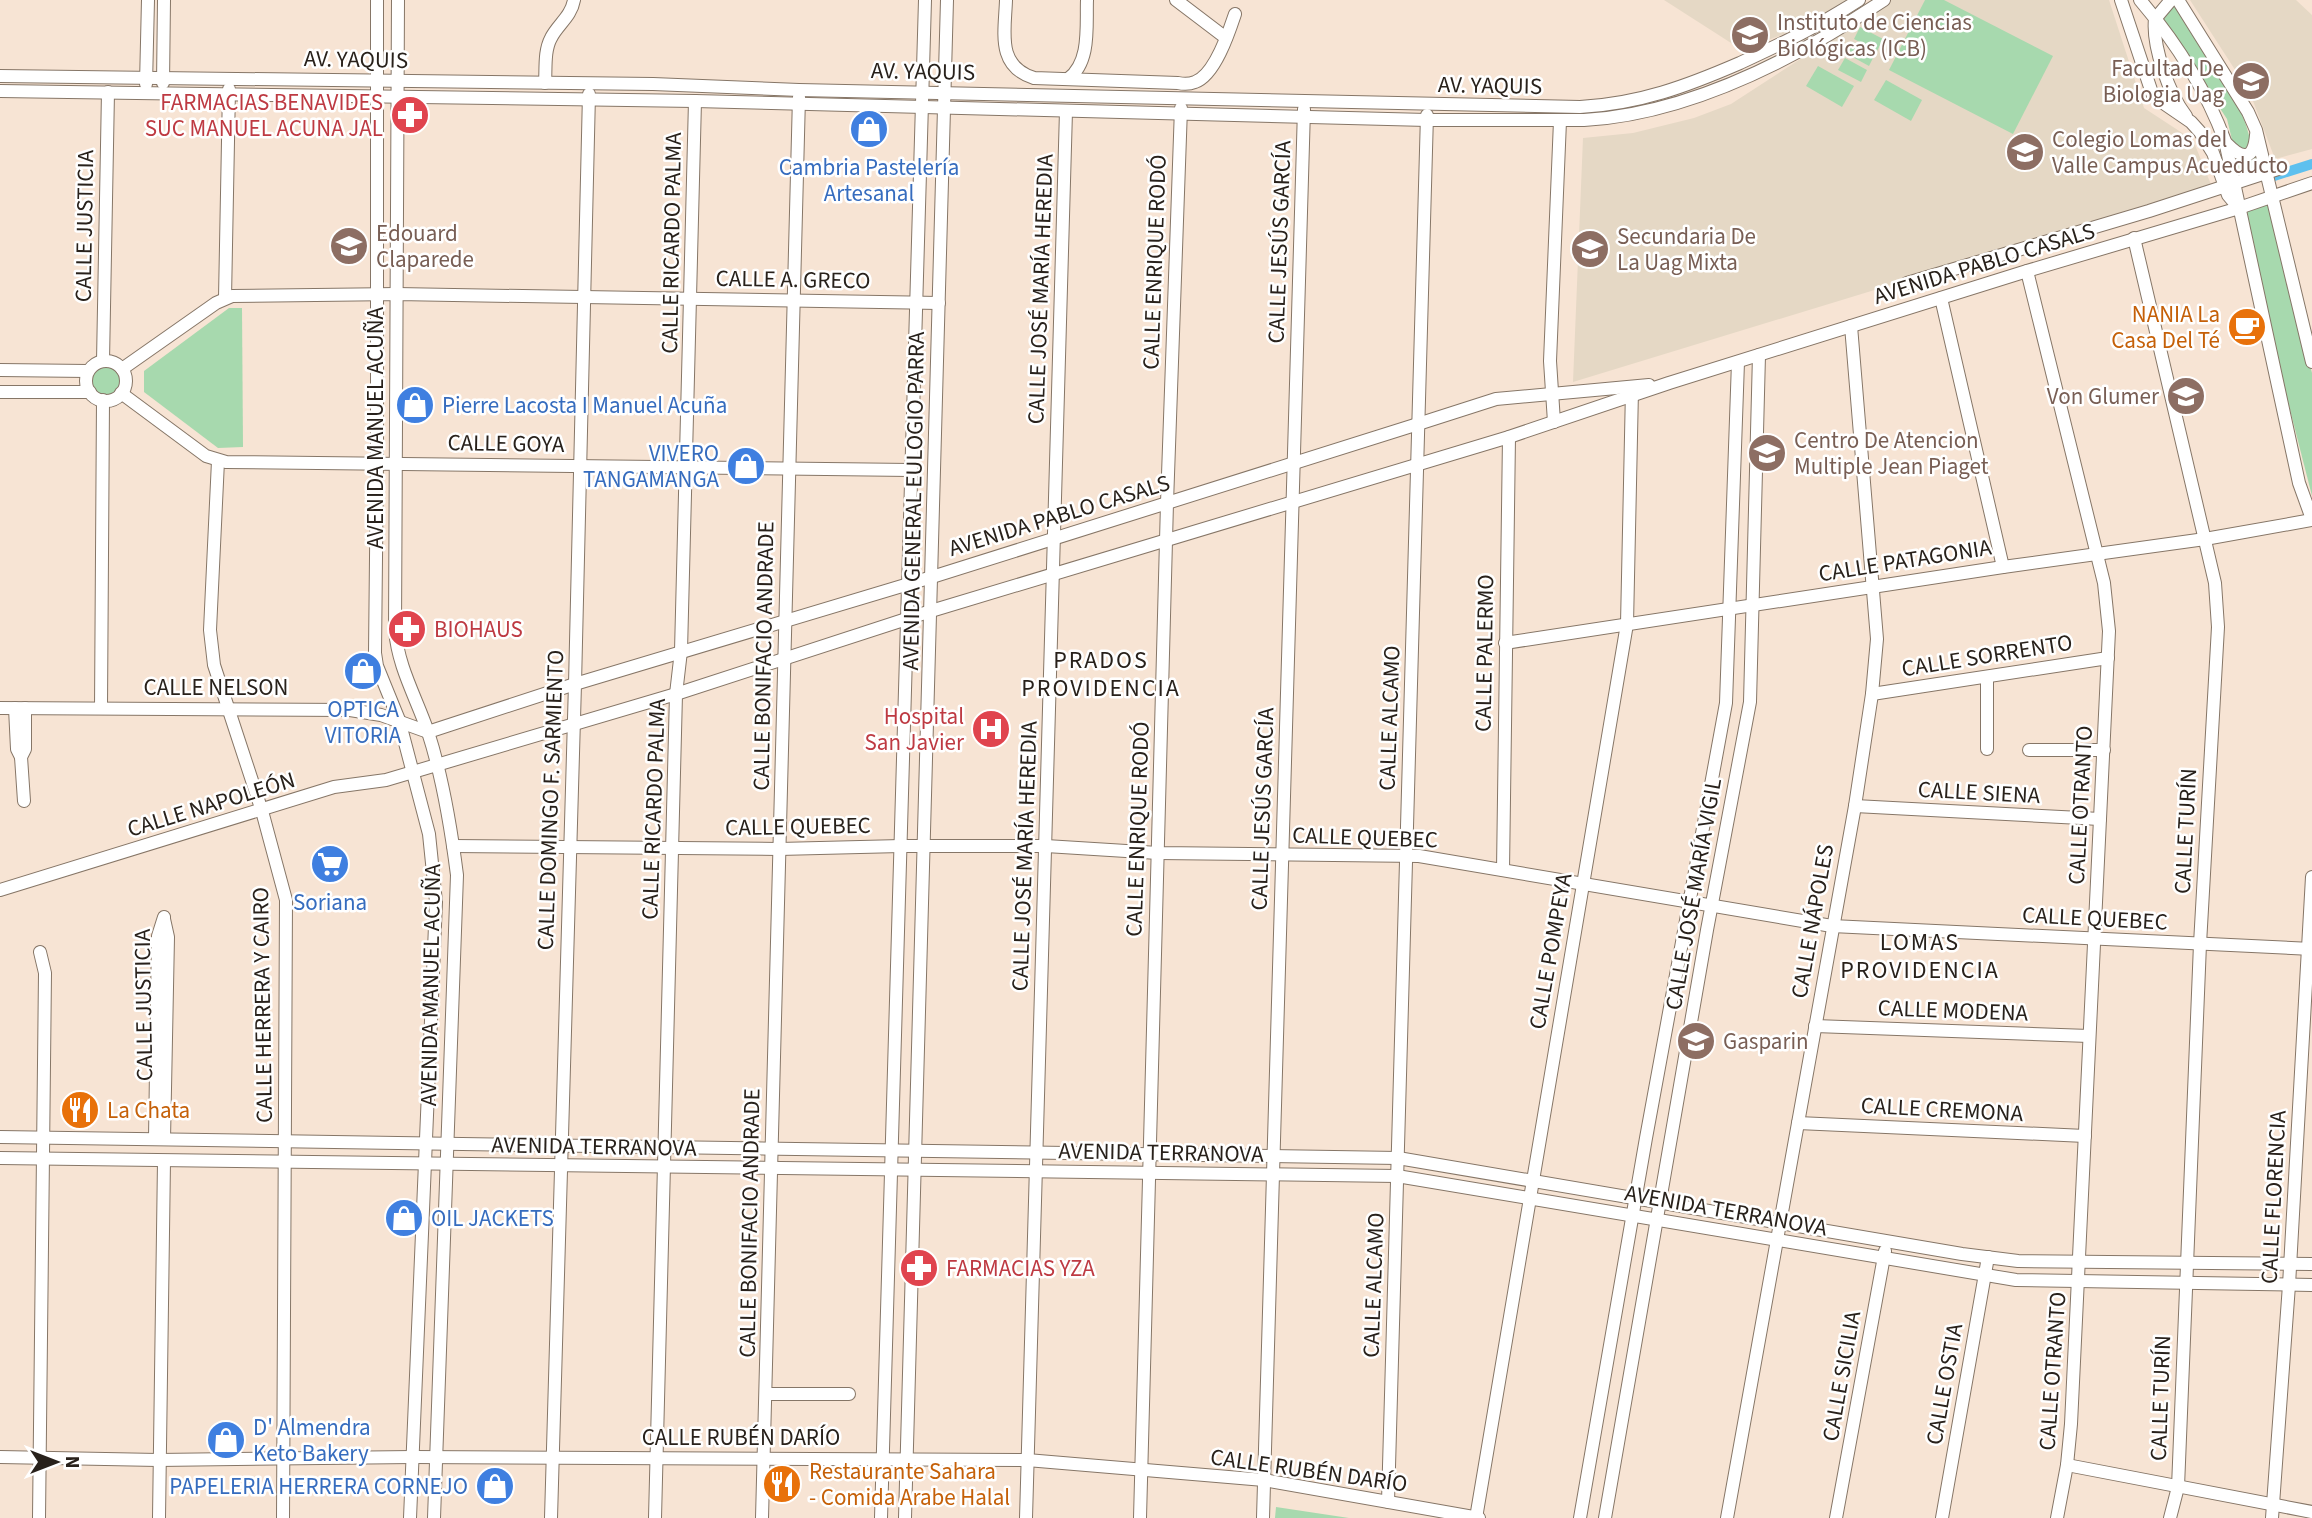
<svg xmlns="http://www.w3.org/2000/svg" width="2312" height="1518" font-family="'Source Sans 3',sans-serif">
<rect width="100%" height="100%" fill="#f7e4d4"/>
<g fill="#e5d8c5">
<polygon points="1664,0 1849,0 1821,20 1742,50"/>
<polygon points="1891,0 2109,0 2144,108 2193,140 2212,187 1573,382 1583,138 1633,133 1694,118 1731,104"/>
<polygon points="2190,0 2296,0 2312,15 2312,149 2275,159 2250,93"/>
</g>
<g fill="#a7d9ae">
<polygon points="1925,0 1944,0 2053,56 2013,134 1889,70"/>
<polygon points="2175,0 2233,91 2246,125 2260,173 2241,177 2227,119 2160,17"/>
<polygon points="1860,27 1883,39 1877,51 1854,39"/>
<polygon points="1853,42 1875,54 1869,66 1847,54"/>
<polygon points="1845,58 1867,70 1861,82 1838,70"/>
<polygon points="1818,66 1854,86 1842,107 1806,86"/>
<polygon points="1886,80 1922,100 1911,121 1874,100"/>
<polygon points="2270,202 2312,373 2312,496 2273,343 2244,212"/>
<polygon points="229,308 242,308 243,447 218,448 144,392 144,371"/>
<circle cx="106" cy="381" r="14"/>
<polygon points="1276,1507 1349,1518 1275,1518"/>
</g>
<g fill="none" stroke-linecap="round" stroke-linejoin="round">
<polyline stroke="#5ec0ee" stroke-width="10" points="2271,177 2312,164"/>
<defs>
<g id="minor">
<polyline points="377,0 377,463 375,653 377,666 399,720 429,834 436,902 410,1518"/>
<path d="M398 0 395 630C398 667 416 697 428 732 443 778 451 828 457 875L434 1518"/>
<path d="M1006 0C1005 32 996 66 1034 78L1178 83C1183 84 1190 84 1195 82 1215 75 1229 32 1235 14"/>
<polyline points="1176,0 1226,38"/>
<polyline points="2121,0 2153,96 2191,122 2200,132 2213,153 2228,195 2239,208"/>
<path d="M2140 0C2175 41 2206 90 2225 141L2299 483 2312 519"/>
<path d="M2171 0 2155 19C2152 46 2169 94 2186 116"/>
<polyline points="2178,0 2248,112 2256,130 2312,362"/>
<path d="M0 76 653 84 799 90 1580 107C1639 104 1687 86 1740 63 1783 43 1819 26 1859 0"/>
<path d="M1068 79C1091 62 1086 26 1087 0"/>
<polyline points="163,83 164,0"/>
<path d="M545 83C546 68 544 51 551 38 558 24 571 17 574 0"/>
<polyline points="146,84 148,0"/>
<path d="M0 91 695 101 1427 120H1584C1690 114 1797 58 1884 0"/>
<path d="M2227 144C2243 160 2254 160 2256 135"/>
<polyline points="2134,238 2215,583 2218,627 2200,944 2178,1487 2170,1518"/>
<polyline points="2027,271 2104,583 2109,631 2071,1424 2067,1465 2057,1518"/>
<polyline points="1907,283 2149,211 2281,168"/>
<polyline points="225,298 229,89"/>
<polyline points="1941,298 2003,567"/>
<circle cx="106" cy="381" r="20"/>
<polyline points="103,361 108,92"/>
<polyline points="122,369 216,303 232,296 397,294 939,303"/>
<polyline points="0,370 88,371"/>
<polyline points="0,392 90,392"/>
<polyline points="121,393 206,456 226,462 911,470"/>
<polyline points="1554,422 1550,361 1560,121"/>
<polyline points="218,461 210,630 214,665 262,811 286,900 283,1518"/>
<polyline points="1505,643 2003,567 2205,539 2312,520"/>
<polyline points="1987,677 1987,749"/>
<polyline points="1872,694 2108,658"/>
<polyline points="0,708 350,710 381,715 428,732 575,684 932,577 1418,424 1496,399 1649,385"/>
<polyline points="15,708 17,749 21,757"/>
<polyline points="101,708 103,400"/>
<polyline points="2029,750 2104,750"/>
<polyline points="24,801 21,757 25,749 25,708"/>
<polyline points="1855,806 2100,819"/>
<polyline points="453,846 779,849 901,846 1046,846 1158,853 1419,856 1832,926 2312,949"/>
<polyline points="1503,870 1509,437"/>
<polyline points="0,890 334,787 386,780 676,694 931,611 1509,437 1669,383 2027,271 2239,208 2312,183"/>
<polyline points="1815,1026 2089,1036"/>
<polyline points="1798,1123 2085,1136"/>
<polyline points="0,1137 1398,1158 1962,1254 2018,1261 2312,1264"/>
<polyline points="155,1139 158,936 164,917"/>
<polyline points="164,1139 168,937 164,919"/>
<polyline points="0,1158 1397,1176 2016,1280 2312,1285"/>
<polyline points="766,1394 849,1394"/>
<polyline points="0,1457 158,1460 413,1457 1027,1460 1264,1480 1479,1518"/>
<polyline points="2067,1465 2312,1512"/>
<polyline points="1388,1502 1427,115"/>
<polyline points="39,1518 45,973 40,952"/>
<polyline points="159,1518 164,1161"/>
<polyline points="551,1518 575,684 589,94"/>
<polyline points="655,1518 676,694 681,651 695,101"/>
<polyline points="762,1518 799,97"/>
<polyline points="881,1518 925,0"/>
<polyline points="905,1518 947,0"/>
<polyline points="1026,1518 1066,111"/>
<polyline points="1140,1518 1167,503 1181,108"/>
<polyline points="1263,1518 1304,109"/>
<polyline points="1476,1518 1627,624 1632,390"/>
<polyline points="1580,1518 1646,1138 1726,703 1738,362"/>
<polyline points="1605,1518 1707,930 1750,702 1759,355"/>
<polyline points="1727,1518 1855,806 1872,694 1877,639 1851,326"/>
<polyline points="1836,1518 1885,1251"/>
<polyline points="1942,1518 1988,1257"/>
<polyline points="2272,1518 2289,1285 2312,877"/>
</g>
</defs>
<use href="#minor" stroke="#867667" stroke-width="14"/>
<use href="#minor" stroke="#fff" stroke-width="12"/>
</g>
<defs>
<symbol id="university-disc" viewBox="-11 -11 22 22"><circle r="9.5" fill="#8d6e63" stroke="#fff"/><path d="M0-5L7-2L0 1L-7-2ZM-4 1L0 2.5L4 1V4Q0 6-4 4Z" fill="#fff"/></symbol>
<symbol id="pharmacy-disc" viewBox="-11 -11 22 22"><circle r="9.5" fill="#e0444e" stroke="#fff"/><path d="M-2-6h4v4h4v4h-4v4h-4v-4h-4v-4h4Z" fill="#fff"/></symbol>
<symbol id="shop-disc" viewBox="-11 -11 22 22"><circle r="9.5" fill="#3f7fe0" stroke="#fff"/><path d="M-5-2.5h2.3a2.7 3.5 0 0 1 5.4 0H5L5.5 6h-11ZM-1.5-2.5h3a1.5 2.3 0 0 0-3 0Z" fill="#fff"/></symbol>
<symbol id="school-disc" viewBox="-11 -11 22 22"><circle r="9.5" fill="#8d6e63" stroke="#fff"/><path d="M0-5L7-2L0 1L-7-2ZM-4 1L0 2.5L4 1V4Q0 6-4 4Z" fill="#fff"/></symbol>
<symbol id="cafe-disc" viewBox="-11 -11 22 22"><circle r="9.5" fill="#e8710a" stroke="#fff"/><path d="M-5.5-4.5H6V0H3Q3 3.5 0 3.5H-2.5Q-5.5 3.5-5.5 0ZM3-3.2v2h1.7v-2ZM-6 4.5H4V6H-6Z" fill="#fff"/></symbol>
<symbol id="hospital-disc" viewBox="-11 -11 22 22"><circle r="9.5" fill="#e0444e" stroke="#fff"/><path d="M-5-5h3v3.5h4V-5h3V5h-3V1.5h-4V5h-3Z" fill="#fff"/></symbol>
<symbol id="supermarket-disc" viewBox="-11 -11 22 22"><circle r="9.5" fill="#3f7fe0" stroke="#fff"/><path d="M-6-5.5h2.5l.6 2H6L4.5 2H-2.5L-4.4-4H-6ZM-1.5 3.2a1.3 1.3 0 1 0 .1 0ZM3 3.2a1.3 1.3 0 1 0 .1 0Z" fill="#fff"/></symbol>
<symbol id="restaurant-disc" viewBox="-11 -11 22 22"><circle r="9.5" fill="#e8710a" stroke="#fff"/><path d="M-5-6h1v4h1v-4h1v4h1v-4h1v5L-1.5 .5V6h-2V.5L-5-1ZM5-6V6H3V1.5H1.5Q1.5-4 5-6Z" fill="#fff"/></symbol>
</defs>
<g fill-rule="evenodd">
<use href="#university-disc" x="1728" y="13" width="44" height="44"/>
<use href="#university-disc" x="2229" y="59" width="44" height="44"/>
<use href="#pharmacy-disc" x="388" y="93" width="44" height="44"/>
<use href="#shop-disc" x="847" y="107" width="44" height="44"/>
<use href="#school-disc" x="2003" y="130" width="44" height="44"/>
<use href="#school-disc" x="327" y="224" width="44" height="44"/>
<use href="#school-disc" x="1568" y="227" width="44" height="44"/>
<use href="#cafe-disc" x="2225" y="305" width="44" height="44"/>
<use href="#school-disc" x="2164" y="374" width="44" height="44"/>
<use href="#shop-disc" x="393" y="383" width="44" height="44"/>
<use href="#school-disc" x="1745" y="431" width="44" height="44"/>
<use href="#shop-disc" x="724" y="444" width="44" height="44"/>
<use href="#pharmacy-disc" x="385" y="607" width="44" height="44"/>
<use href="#shop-disc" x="341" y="649" width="44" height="44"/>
<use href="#hospital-disc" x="969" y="707" width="44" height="44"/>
<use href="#supermarket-disc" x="308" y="842" width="44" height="44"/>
<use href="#school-disc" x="1674" y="1019" width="44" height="44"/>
<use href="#restaurant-disc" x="58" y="1088" width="44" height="44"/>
<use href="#shop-disc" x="382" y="1196" width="44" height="44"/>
<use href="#pharmacy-disc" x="897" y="1246" width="44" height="44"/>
<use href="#shop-disc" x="204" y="1418" width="44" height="44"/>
<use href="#restaurant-disc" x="760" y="1462" width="44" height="44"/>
<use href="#shop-disc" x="473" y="1464" width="44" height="44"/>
</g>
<g text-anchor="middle" stroke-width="5" stroke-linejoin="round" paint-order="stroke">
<g font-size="23" fill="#785e54" stroke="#fff" text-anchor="start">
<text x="1777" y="30">Instituto de Ciencias<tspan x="1777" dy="26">Biológicas (ICB)</tspan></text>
<text x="2224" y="76" text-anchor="end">Facultad De<tspan x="2224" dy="26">Biologia Uag</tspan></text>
<text x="2052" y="147">Colegio Lomas del<tspan x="2052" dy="26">Valle Campus Acueducto</tspan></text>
<text x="376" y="241">Edouard<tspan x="376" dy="26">Claparede</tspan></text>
<text x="1617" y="244">Secundaria De<tspan x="1617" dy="26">La Uag Mixta</tspan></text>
<text x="2159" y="404" text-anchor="end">Von Glumer</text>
<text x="1794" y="448">Centro De Atencion<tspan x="1794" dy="26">Multiple Jean Piaget</tspan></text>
<text x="1723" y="1049">Gasparin</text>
</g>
<g font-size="23" fill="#28211b" stroke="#fff">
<text transform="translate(356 59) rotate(1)" y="8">AV. YAQUIS</text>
<text transform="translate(923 71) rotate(1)" y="8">AV. YAQUIS</text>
<text transform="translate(1490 85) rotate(1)" y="8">AV. YAQUIS</text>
<text transform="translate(84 226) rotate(-89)" y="8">CALLE JUSTICIA</text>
<text transform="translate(1279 242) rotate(-88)" y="8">CALLE JESÚS GARCÍA</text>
<text transform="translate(671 243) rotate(-89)" y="8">CALLE RICARDO PALMA</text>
<text transform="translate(1154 262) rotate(-88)" y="8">CALLE ENRIQUE RODÓ</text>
<text transform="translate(1984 263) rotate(-17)" y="8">AVENIDA PABLO CASALS</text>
<text transform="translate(793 279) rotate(1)" y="8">CALLE A. GRECO</text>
<text transform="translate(1040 289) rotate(-88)" y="8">CALLE JOSÉ MARÍA HEREDIA</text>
<text transform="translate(375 428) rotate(-90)" y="8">AVENIDA MANUEL ACUÑA</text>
<text transform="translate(506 443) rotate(1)" y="8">CALLE GOYA</text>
<text transform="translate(913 501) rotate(-89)" y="8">AVENIDA GENERAL EULOGIO PARRA</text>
<text transform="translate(1059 515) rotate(-17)" y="8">AVENIDA PABLO CASALS</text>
<text transform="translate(1905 560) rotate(-9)" y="8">CALLE PATAGONIA</text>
<text transform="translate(1484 653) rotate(-89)" y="8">CALLE PALERMO</text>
<text transform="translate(1987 655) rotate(-9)" y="8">CALLE SORRENTO</text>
<text transform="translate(763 656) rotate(-89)" y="8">CALLE BONIFACIO ANDRADE</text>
<text x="216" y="695">CALLE NELSON</text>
<text transform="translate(1389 718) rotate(-88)" y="8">CALLE ALCAMO</text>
<text transform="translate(1979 792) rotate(3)" y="8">CALLE SIENA</text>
<text transform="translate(550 800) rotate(-88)" y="8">CALLE DOMINGO F. SARMIENTO</text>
<text transform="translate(211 804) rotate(-17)" y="8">CALLE NAPOLEÓN</text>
<text transform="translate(2080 805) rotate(-87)" y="8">CALLE OTRANTO</text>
<text transform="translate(653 809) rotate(-88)" y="8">CALLE RICARDO PALMA</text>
<text transform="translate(1262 809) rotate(-88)" y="8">CALLE JESÚS GARCÍA</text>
<text transform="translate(798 826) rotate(-1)" y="8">CALLE QUEBEC</text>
<text transform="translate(1137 829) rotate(-88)" y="8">CALLE ENRIQUE RODÓ</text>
<text transform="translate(2185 831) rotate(-87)" y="8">CALLE TURÍN</text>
<text transform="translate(1365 837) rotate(2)" y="8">CALLE QUEBEC</text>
<text transform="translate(1024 856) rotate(-88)" y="8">CALLE JOSÉ MARÍA HEREDIA</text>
<text transform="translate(1693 894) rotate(-80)" y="8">CALLE JOSÉ MARÍA VIGIL</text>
<text transform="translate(2095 918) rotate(3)" y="8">CALLE QUEBEC</text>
<text transform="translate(1812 921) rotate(-80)" y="8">CALLE NÁPOLES</text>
<text transform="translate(1550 951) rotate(-80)" y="8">CALLE POMPEYA</text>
<text transform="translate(430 985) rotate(-89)" y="8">AVENIDA MANUEL ACUÑA</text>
<text transform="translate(143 1005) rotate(-91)" y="8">CALLE JUSTICIA</text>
<text transform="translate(262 1005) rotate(-91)" y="8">CALLE HERRERA Y CAIRO</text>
<text transform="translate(1953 1010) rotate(2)" y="8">CALLE MODENA</text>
<text transform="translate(1942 1109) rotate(3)" y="8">CALLE CREMONA</text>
<text transform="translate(594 1146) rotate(1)" y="8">AVENIDA TERRANOVA</text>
<text transform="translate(1161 1152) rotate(1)" y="8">AVENIDA TERRANOVA</text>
<text transform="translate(2273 1197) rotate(-87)" y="8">CALLE FLORENCIA</text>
<text transform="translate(1726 1210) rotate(10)" y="8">AVENIDA TERRANOVA</text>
<text transform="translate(749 1223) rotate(-89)" y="8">CALLE BONIFACIO ANDRADE</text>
<text transform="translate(1373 1285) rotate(-88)" y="8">CALLE ALCAMO</text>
<text transform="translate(2052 1371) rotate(-86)" y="8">CALLE OTRANTO</text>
<text transform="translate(1841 1376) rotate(-80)" y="8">CALLE SICILIA</text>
<text transform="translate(1944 1384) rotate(-80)" y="8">CALLE OSTIA</text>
<text transform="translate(2160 1398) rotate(-88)" y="8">CALLE TURÍN</text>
<text x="741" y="1445">CALLE RUBÉN DARÍO</text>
<text transform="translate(1309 1470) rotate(8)" y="8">CALLE RUBÉN DARÍO</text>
</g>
<g font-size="23" fill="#be3a42" stroke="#fff" text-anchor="end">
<text x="383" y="110">FARMACIAS BENAVIDES<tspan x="383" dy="26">SUC MANUEL ACUNA JAL</tspan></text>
<text x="434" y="637" text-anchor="start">BIOHAUS</text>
<text x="964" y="724">Hospital<tspan x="964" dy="26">San Javier</tspan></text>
<text x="946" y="1276" text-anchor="start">FARMACIAS YZA</text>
</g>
<g font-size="23" fill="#366cbe" stroke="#fff">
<text x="869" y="175">Cambria Pastelería<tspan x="869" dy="26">Artesanal</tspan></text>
<text x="442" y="413" text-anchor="start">Pierre Lacosta I Manuel Acuña</text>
<text x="719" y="461" text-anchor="end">VIVERO<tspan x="719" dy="26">TANGAMANGA</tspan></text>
<text x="363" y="717">OPTICA<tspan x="363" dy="26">VITORIA</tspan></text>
<text x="330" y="910">Soriana</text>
<text x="431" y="1226" text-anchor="start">OIL JACKETS</text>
<text x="253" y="1435" text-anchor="start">D' Almendra<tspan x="253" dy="26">Keto Bakery</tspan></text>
<text x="468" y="1494" text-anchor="end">PAPELERIA HERRERA CORNEJO</text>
</g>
<g font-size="23" fill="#c56008" stroke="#fff" text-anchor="start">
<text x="2220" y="322" text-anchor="end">NANIA La<tspan x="2220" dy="26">Casa Del Té</tspan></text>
<text x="107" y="1118">La Chata</text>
<text x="809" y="1479">Restaurante Sahara<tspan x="809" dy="26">- Comida Arabe Halal</tspan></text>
</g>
<g font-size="24" letter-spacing="2" fill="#28211b" stroke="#fff">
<text x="1101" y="668">PRADOS<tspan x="1101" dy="28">PROVIDENCIA</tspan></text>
<text x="1920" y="950">LOMAS<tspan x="1920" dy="28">PROVIDENCIA</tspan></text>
</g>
</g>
<g transform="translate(56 1462) rotate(90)" stroke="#ffffff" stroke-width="5" paint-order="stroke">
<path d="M0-5L12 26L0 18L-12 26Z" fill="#28211b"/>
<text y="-10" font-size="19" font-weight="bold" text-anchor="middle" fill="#28211b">N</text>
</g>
</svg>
